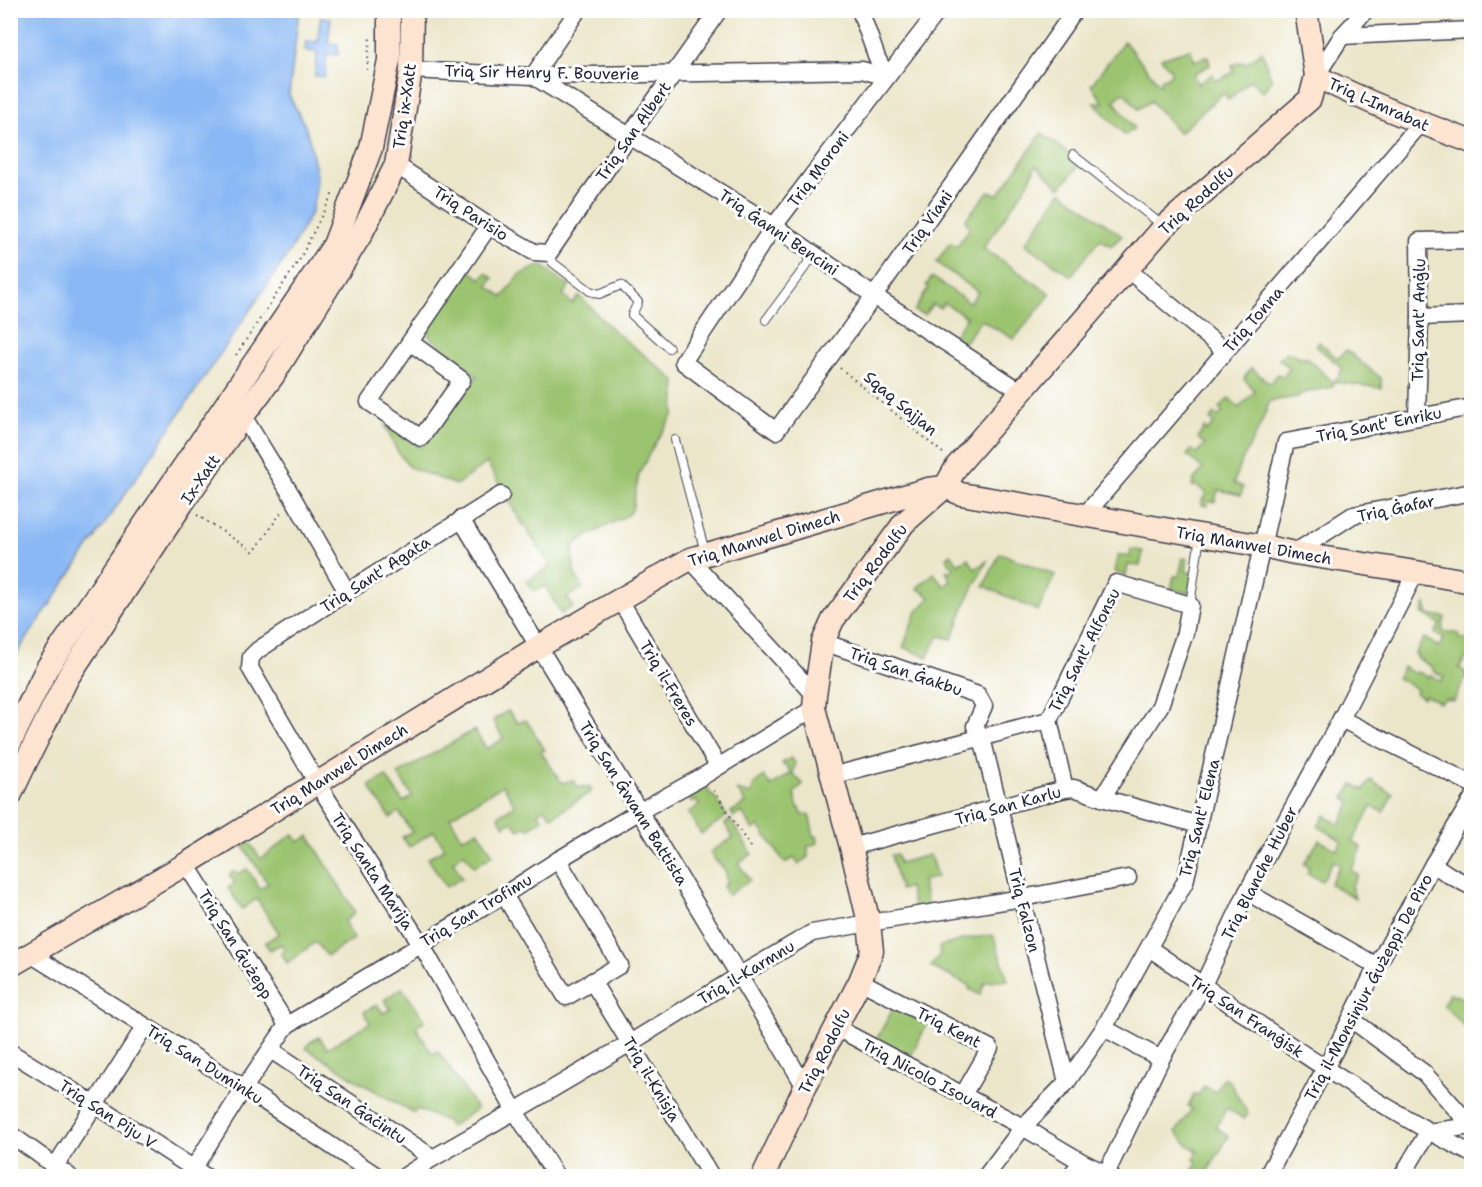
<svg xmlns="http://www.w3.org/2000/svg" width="1482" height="1187" font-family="'Shantell Sans',sans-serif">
<rect width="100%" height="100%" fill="#fff"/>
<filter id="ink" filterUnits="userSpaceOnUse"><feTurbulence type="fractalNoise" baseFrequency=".0167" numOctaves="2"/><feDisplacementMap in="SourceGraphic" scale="12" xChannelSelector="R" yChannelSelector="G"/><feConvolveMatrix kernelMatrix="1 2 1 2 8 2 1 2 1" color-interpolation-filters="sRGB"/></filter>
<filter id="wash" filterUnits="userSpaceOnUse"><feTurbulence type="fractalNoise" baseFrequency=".008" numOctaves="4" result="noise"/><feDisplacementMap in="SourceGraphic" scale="24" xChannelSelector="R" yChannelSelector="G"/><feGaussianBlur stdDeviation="1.35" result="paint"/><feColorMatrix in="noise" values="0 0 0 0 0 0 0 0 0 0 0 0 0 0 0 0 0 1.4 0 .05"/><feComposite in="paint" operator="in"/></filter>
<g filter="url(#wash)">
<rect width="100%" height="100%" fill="#ebe6c9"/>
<g fill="#9cc470" stroke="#5f7356" stroke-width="1.5">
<polygon points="1124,41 1160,85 1162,78 1166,78 1171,74 1171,71 1161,58 1190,49 1195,61 1208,56 1210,65 1193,74 1198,84 1213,74 1216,81 1234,72 1232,65 1243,62 1244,65 1262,51 1272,80 1263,92 1250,80 1229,100 1223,93 1179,133 1151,101 1138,109 1124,92 1114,101 1134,128 1125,135 1094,103 1104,103 1091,85"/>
<polygon points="1042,133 1081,163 1060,188 1036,165 1028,184 983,248 1051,294 1014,339 981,320 963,344 952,339 967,317 944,303 940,308 932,304 925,315 914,311 929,287 926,285 932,277 970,303 978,292 936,262 950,243 957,246 970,228 965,220 989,191 998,195"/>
<polygon points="1061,191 1122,236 1111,246 1100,239 1071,276 1025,244"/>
<path d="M541 265 569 286 563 295 572 304 579 296C591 307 601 319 613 330 634 348 656 363 676 382L674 414 654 445 639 474 632 510 628 515 580 540 573 547 574 572 583 588 567 597 573 607 561 614 545 586 534 591 527 581 551 566 517 515 487 463 456 485 409 467 397 451 385 425 421 447 477 376 428 335V327L467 269 481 279 486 273 493 278 488 286 503 297 519 275Z"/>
<polygon points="1319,342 1338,359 1346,350 1381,378 1381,388 1334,382 1343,369 1316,346"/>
<path d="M1286 352 1304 359 1306 357 1333 382V387L1300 394 1298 397 1270 401C1266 411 1262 422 1257 432 1249 448 1237 466 1234 483L1243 487 1241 495 1218 490 1215 502 1207 501V506L1202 505V501L1206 493 1197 486H1192L1194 479 1203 469 1187 455 1192 450 1196 453 1205 445 1198 438 1204 428 1207 431 1214 424 1210 419 1215 414 1218 417 1223 412 1219 408 1229 398 1239 408 1255 391 1244 379 1251 368 1270 384 1278 374 1283 377 1290 368 1279 359Z"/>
<polygon points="1131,549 1143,551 1140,566 1128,565 1126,576 1115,572 1118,555 1130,557"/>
<polygon points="1000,553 1055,575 1038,611 984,586"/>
<polygon points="951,554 958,564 968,558 975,569 987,561 966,602 952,639 939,636 927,657 903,647 916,613 930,597 917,588 934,573 944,586 951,581 946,572 948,570 950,573 954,569 946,558"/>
<polygon points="1183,558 1188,559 1186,571 1192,573 1189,593 1171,589 1174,576 1179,576"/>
<polygon points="1426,603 1427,614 1445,617 1442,631 1459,634 1460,639 1471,640 1471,659 1467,657 1459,668 1467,673 1454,701 1446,699 1440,703 1426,695 1423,698 1415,693 1417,689 1397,678 1403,667 1414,673 1416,671 1428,677 1430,675 1441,681 1444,677 1433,671 1433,668 1417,658 1418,655 1415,654 1424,638 1439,647 1444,638 1435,633 1440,624 1422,613"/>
<polygon points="508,711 518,723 526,720 545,750 541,752 562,783 573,780 579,788 584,786 585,789 589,786 592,791 552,817 545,808 538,813 543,819 528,829 526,826 519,830 512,821 504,826 498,816 515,805 503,785 450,817 462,838 478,830 493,855 474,867 464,853 453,861 462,878 446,887 428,858 445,848 434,831 409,847 402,837 412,832 399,812 390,818 369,786 386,776 403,802 412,796 398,774 474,730 487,749 503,739 493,720"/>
<polygon points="791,758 795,763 793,774 803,784 794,793 798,808 800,808 802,815 809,814 814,836 817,836 818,843 808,846 808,857 798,864 794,858 785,863 759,826 753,830 742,812 734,817 731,812 746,803 737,790 751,794 754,784 764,776 771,786 791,773 786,765 784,766 782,763"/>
<polygon points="1370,780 1393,794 1383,812 1372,806 1353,841 1362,848 1351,871 1358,875 1351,886 1355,898 1330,884 1340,864 1333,861 1322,881 1307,873 1309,867 1304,864 1319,840 1337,850 1342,841 1318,826 1325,815 1339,825 1351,802 1344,798 1353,784 1364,790"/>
<polygon points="705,785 712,796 714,796 727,816 701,834 688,813 699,805 696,800 692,803 687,795"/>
<polygon points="730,820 752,854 738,863 750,880 728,895 723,886 728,882 725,876 727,874 719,862 717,863 710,852 733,838 725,824"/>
<polygon points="293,834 299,842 309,836 355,912 352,916 344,921 354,939 327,956 316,942 287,963 281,953 285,950 281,944 270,950 265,943 279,933 257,899 242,909 228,888 235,883 229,875 234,871 237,874 247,869 260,889 268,884 243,846 249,842 261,859"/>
<polygon points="897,854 899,863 930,855 937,877 922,881 928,907 914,909 909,887 900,890 891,855"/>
<polygon points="993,935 1008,980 985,982 980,995 969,989 970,986 931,967 940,954 939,947 965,939"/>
<polygon points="402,988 425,1020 416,1027 432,1054 438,1051 477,1109 450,1127 446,1121 417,1109 414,1113 358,1081 306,1048 310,1042 319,1037 327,1048 370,1023 364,1012 377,1004 383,1013 391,1009 384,1000"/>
<polygon points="1450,993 1471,1001 1471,1030 1467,1030 1462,1024 1443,1005"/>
<polygon points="894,1007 927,1024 910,1058 875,1042"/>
<polygon points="1223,1078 1229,1081 1248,1114 1244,1119 1227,1108 1216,1127 1229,1136 1205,1176 1196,1176 1191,1173 1197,1162 1194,1159 1198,1151 1189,1146 1176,1132 1192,1109 1188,1106 1194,1094 1198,1096 1204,1086 1216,1092"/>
</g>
<g fill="#89b8f4" stroke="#566d98" stroke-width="1.5">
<polygon points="11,10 299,11 289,95 305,126 310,142 317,176 315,196 311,213 289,253 19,650 11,668"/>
<polygon points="320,17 331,18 328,43 338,44 338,55 327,54 325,77 315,76 317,52 305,51 306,41 318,42"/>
</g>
</g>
<g filter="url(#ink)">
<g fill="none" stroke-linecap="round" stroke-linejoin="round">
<defs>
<g id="lane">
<polyline points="1073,155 1162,225"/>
<polyline points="549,253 552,262 590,291 599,294 621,285 638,302 632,315 669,348"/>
<polyline points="766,320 814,255"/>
<polyline points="675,440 705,552"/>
<polyline points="1190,605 1199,543"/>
</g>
<g id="street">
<polyline points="860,10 877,58 887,77"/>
<polyline points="939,10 887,77 774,226 683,362 776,431 874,296 1075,10"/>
<polyline points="1342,36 1472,30"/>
<polyline points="411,70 533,76 862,70 887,77"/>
<polyline points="533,76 774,226 874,296 1022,392"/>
<polyline points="533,76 578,10"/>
<polyline points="1316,76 1342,36 1366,10"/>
<polyline points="396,165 489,226 534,252 549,253 630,135 719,10"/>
<polyline points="1127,269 1225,351"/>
<polyline points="1420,317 1472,315"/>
<polyline points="410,342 462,380 421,438 369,402 489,226"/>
<polyline points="243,416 292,496 347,592"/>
<polyline points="1417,417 1420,317 1419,241 1472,240"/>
<polyline points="501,495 347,592 258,650 251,657 250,668 317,783 421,944 515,1111 556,1176"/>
<polyline points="1085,515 1421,123"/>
<path d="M461 519C575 709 694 896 805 1087"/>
<polyline points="1294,553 1353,515 1472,492"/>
<polyline points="690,559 815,695"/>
<polyline points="620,600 718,766"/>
<polyline points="823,642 978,695 984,706 975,726 982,738 1067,1082"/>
<polyline points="1341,719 1472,784"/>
<polyline points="1049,720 1065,789"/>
<polyline points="831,776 1049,720 1116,583 1190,605 1185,633 1160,706 1102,798"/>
<polyline points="851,847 1065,789 1074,788 1102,798 1199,825"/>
<polyline points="186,864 287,1025"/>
<polyline points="1433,864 1449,875 1472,887"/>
<polyline points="1247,892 1377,966"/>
<polyline points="504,895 566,997 620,965 558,860"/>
<path d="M1149 948C1254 1020 1357 1096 1472 1154"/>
<polyline points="32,955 244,1088 377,1176"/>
<polyline points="592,981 711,1176"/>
<polyline points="860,981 990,1048 963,1095"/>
<polyline points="1351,1019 1424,1073 1471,1126"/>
<polyline points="837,1028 1023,1127 1082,1162 1111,1176"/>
<polyline points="1104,1028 1161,1059"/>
<polyline points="271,1050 433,1158"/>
<polyline points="10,1052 96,1105 205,1176"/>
<polyline points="10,1134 69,1176"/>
<polyline points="193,1169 244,1088 287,1025 504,895 558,860 640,811 705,775 814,708"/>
<polyline points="49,1176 145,1026"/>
<polyline points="405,1176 433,1158 515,1111 630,1043 740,975 812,933 869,923 1022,898 1128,878"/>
<polyline points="986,1176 1023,1127 1067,1082 1104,1028 1185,882 1286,442 1472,407"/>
<polyline points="1070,1176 1082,1162"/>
<polyline points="1105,1176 1161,1059 1203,985 1247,892 1341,719 1416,572"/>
<polyline points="1267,1176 1335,1050 1377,966 1433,864 1472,799"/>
<polyline points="1402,1176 1428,1132 1472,1126"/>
</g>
<g id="secondary">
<path d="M1316 76C1366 102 1418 122 1472 142"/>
<polyline points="10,743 47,668 334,245 371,148 389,60 389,10"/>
<polyline points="10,796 27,760 68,677 182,504 243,416 273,376 360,236 396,165 411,70 412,10"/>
<polyline points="10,966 186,864 538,647 690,559 928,489 945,487 961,494 1263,546 1294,553 1416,572 1472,582"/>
<polyline points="763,1176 805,1087 860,981 872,951 869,923 851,847 814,708 815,695 823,642 833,620 904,523 945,487 957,466 1164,227 1310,99 1316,76 1306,10"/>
</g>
</defs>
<use href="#lane" stroke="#403f50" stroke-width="10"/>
<use href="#street" stroke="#403f50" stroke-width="19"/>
<use href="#secondary" stroke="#403f50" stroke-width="25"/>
<g stroke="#403f50" stroke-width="2" stroke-dasharray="1.5 4.5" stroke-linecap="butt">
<polyline points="367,70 370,37"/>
<polyline points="236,355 300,259 334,191"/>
<polyline points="840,368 944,454"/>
<polyline points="197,515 254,552 282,511"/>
<polyline points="714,790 752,850"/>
</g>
<use href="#lane" stroke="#fff" stroke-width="8"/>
<use href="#street" stroke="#fff" stroke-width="16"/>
<use href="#secondary" stroke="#fde4d1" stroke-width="22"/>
</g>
</g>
<g text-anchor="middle" stroke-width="6" stroke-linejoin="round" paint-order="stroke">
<g font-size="16" fill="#22223b" stroke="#fff">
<text transform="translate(542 72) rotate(1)" y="6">Triq Sir Henry F. Bouverie</text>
<text transform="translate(1379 104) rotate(24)" y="6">Triq l-Imrabat</text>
<text transform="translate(404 106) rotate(-82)" y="6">Triq ix-Xatt</text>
<text transform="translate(633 131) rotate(-55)" y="6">Triq San Albert</text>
<text transform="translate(818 169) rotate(-53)" y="6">Triq Moroni</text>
<text transform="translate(1196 200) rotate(-42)" y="6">Triq Rodolfu</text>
<text transform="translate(471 213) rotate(33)" y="6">Triq Parisio</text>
<text transform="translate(927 222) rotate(-55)" y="6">Triq Viani</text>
<text transform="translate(779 232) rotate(34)" y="6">Triq Ġanni Bencini</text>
<text transform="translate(1253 319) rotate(-49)" y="6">Triq Tonna</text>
<text transform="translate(1418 320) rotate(-89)" y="6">Triq Sant' Anġlu</text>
<text transform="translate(901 403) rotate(40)" y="6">Sqaq Sajjan</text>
<text transform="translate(1379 424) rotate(-11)" y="6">Triq Sant' Enriku</text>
<text transform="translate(200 479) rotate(-56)" y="6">Ix-Xatt</text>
<text transform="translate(1396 508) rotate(-12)" y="6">Triq Ġafar</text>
<text transform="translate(764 538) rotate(-17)" y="6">Triq Manwel Dimech</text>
<text transform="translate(1254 545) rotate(10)" y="6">Triq Manwel Dimech</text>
<text transform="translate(875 563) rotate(-53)" y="6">Triq Rodolfu</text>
<text transform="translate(375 574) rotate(-33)" y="6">Triq Sant' Agata</text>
<text transform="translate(1084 650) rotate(-63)" y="6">Triq Sant' Alfonsu</text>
<text transform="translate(906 671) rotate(19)" y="6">Triq San Ġakbu</text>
<text transform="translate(669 683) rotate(59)" y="6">Triq il-Freres</text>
<text transform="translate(339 769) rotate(-32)" y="6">Triq Manwel Dimech</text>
<text transform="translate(634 803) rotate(58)" y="6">Triq San Ġwann Battista</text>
<text transform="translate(1008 805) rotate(-15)" y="6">Triq San Karlu</text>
<text transform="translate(1199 818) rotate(-76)" y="6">Triq Sant' Elena</text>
<text transform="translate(373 871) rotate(57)" y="6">Triq Santa Marija</text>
<text transform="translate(1259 873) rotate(-63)" y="6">Triq Blanche Huber</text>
<text transform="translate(476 910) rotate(-31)" y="6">Triq San Trofimu</text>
<text transform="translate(1025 910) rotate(76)" y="6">Triq Falzon</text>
<text transform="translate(236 944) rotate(58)" y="6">Triq San Ġużepp</text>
<text transform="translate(746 972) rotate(-31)" y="6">Triq il-Karmnu</text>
<text transform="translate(1368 987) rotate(-62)" y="6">Triq il-Monsinjur Ġużeppi De Piro</text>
<text transform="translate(1247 1016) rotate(34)" y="6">Triq San Franġisk</text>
<text transform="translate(949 1027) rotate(27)" y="6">Triq Kent</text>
<text transform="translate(824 1051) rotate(-63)" y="6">Triq Rodolfu</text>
<text transform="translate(205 1064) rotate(32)" y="6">Triq San Duminku</text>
<text transform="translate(930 1078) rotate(28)" y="6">Triq Nicolo Isouard</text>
<text transform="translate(652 1079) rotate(59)" y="6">Triq il-Knisja</text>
<text transform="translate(352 1104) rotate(34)" y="6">Triq San Ġaċintu</text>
<text transform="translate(108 1114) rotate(33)" y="6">Triq San Piju V</text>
</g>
</g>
<rect width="1482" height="1187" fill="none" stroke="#fff" stroke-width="36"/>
</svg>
